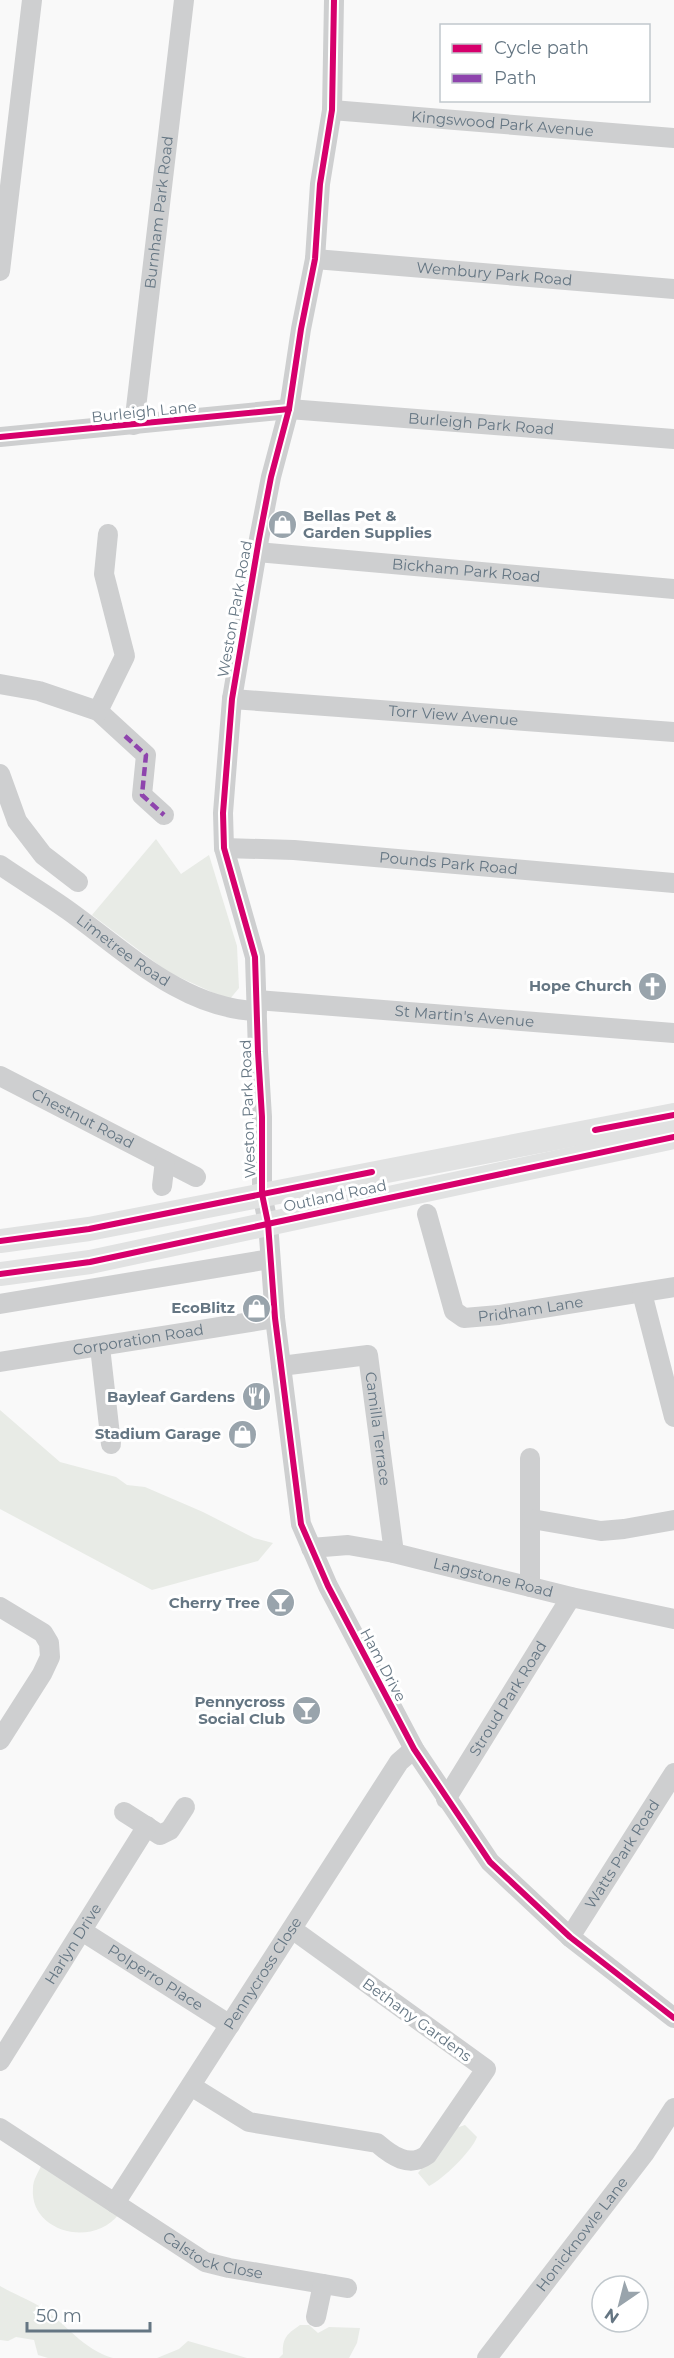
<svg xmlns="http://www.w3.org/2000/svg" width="674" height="2358" font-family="Montserrat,sans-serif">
<rect width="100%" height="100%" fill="#f9f9f9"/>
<g fill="#e8ebe6">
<polygon points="156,839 181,874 209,855 237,946 239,988 229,1000 168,972 92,915"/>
<polygon points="0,1410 60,1462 116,1477 127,1485 145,1487 203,1512 254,1538 273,1543 258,1561 152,1590 0,1509"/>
<path d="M465 2125 477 2137C471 2152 443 2179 429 2186L418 2173 456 2128Z"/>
<path d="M41 2166 119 2214C92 2249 29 2231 33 2188 33 2180 38 2173 41 2166Z"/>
<path d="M0 2286C13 2294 29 2299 42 2308 68 2325 82 2349 113 2358H48L38 2355 34 2340 16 2337 8 2341 0 2340Z"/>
<path d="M300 2325H309L318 2333 329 2327 360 2328 357 2343 349 2358H279L283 2354C282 2338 287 2334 300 2325Z"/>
<polygon points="188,2341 247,2358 157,2358 179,2349"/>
</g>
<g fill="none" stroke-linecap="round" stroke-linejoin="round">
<g stroke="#cecfd0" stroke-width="20">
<polyline points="334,0 332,110 320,184 315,259 301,329 289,409 271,477 259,539 232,699 223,813 224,848 255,957 258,1052 262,1117 262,1194 268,1223 275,1318 301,1524 328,1586 414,1749 490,1862 570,1937 674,2018"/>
<path id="s1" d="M332 110 674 138"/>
<path id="s2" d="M315 259 674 289"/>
<polyline points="0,271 32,0"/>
<path id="s3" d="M134 425 184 0"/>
<path id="s4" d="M0 437 289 409 674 439"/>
<path id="s5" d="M257 552 674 589"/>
<polyline points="0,684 39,691 98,711 146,755 142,795 164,815"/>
<path id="s6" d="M232 699 674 732"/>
<polyline points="98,711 125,656 104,574 108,534"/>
<polyline points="0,774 17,821 43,855 78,882"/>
<path id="s7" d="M224 848 294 850 674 883"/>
<path id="s8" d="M0 865C23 881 47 895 69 911 126 952 184 1009 257 1011"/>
<path id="s9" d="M257 1000 674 1033"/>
<path id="s10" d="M0 1076 196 1177"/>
<polyline points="162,1186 165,1161"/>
<path id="s11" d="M427 1214 454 1311 464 1318 499 1315 674 1287"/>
<polyline points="642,1293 674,1417"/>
<polyline points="0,1304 270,1259"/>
<polyline points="100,1347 111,1444"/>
<path id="s12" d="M0 1362 275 1318"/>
<path id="s13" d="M281 1366 368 1355 394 1553"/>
<polyline points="530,1458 530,1587"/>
<polyline points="532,1519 601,1531 624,1529 674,1520"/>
<path id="s14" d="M311 1548 348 1545 394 1553 571 1597 674 1619"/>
<polyline points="0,1607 43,1633 49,1643 50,1657 42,1674 0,1740"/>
<path id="s15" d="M446 1799 571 1597"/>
<polyline points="124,1812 160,1835 170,1830 185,1807"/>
<path id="s16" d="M82 1931 230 2025"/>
<path id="s17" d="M570 1937 674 1773"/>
<path id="s18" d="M0 2061 147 1826"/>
<path d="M191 2086 249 2122 377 2143C392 2156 409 2168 427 2155L486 2069 292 1929"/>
<path id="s19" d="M0 2128 205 2262 229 2268 347 2288"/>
<path id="s20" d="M115 2203 399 1762 414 1749"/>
<polyline points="316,2317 323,2284"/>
<path id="s21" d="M487 2358 644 2154 674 2108"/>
</g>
<g stroke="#e1e2e2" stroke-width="24">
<polyline points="0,1241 89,1229 674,1115"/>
<polyline points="0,1274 90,1262 674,1137"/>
</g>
<polyline stroke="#8e44ad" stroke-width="4.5" stroke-dasharray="9 4.5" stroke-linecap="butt" points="125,736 146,755 142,795 164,815"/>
<defs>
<g id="cycleway">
<polyline points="334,0 332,110 320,184 315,259 301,329 289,409 271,477 259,539 232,699 223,813 224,848 255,957 258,1052 262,1117 262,1194 268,1223 275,1318 301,1524 328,1586 414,1749 490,1862 570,1937 674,2018"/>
<polyline points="0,437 289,409"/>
<polyline points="595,1130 674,1115"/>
<polyline points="0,1241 89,1229 372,1172"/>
<polyline points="0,1274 90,1262 674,1137"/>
</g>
</defs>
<use href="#cycleway" stroke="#fff" stroke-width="10"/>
<use href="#cycleway" stroke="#d6006c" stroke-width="6"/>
</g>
<defs>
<symbol id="shop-disc" viewBox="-11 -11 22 22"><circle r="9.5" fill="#99a4ac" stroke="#fff"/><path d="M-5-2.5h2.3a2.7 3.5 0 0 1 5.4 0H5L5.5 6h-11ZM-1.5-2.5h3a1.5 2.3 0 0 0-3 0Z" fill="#fff"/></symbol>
<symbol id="church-disc" viewBox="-11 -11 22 22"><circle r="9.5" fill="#99a4ac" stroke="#fff"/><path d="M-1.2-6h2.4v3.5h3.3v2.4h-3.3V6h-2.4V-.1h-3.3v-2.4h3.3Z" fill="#fff"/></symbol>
<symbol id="restaurant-disc" viewBox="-11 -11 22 22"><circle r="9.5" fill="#99a4ac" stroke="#fff"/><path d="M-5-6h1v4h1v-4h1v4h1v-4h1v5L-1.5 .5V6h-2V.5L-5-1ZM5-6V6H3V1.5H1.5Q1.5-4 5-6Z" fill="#fff"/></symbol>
<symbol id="bar-disc" viewBox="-11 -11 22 22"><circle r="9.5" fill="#99a4ac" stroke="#fff"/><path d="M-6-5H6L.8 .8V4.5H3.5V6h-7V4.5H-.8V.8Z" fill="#fff"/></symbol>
</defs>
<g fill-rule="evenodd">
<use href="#shop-disc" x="266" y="508" width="33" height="33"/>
<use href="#church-disc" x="636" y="970" width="33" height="33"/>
<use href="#shop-disc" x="240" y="1292" width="33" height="33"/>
<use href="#restaurant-disc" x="240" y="1380" width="33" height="33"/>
<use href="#shop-disc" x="226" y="1418" width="33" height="33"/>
<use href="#bar-disc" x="264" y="1586" width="33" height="33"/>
<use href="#bar-disc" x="290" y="1694" width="33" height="33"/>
</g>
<g text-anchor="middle" stroke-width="6" stroke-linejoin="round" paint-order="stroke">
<g font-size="15" fill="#657683" stroke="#fff">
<text dy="5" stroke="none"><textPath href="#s1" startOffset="171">Kingswood Park Avenue</textPath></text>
<text dy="5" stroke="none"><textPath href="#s3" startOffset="214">Burnham Park Road</textPath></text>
<text dy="5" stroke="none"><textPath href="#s2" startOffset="180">Wembury Park Road</textPath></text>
<text transform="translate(144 412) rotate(-6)" y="5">Burleigh Lane</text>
<text dy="5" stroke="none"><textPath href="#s4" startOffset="483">Burleigh Park Road</textPath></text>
<text dy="5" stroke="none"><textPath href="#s5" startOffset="210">Bickham Park Road</textPath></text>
<text transform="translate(235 609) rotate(-80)" y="5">Weston Park Road</text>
<text dy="5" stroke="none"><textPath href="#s6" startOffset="222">Torr View Avenue</textPath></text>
<text dy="5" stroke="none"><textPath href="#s7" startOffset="225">Pounds Park Road</textPath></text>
<text dy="5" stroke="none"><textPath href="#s8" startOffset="150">Limetree Road</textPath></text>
<text dy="5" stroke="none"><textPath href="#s9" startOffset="208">St Martin's Avenue</textPath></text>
<text transform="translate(248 1109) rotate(-92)" y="5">Weston Park Road</text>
<text dy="5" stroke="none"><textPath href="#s10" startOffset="93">Chestnut Road</textPath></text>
<text transform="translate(335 1196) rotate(-12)" y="5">Outland Road</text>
<text dy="5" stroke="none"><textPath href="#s11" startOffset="180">Pridham Lane</textPath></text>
<text dy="5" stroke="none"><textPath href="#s12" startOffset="140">Corporation Road</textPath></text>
<text dy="5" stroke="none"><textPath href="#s13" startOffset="162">Camilla Terrace</textPath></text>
<text dy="5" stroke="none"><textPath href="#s14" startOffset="186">Langstone Road</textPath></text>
<text transform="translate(383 1665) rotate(62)" y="5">Ham Drive</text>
<text dy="5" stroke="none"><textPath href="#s15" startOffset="118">Stroud Park Road</textPath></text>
<text dy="5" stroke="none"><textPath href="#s17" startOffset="98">Watts Park Road</textPath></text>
<text dy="5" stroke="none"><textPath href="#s18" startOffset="138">Harlyn Drive</textPath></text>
<text dy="5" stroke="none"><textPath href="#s20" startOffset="273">Pennycross Close</textPath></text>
<text dy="5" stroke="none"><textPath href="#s16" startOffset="87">Polperro Place</textPath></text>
<text transform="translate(417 2020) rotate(36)" y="5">Bethany Gardens</text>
<text dy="5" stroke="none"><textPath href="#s21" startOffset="156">Honicknowle Lane</textPath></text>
<text dy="5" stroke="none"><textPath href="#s19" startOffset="250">Calstock Close</textPath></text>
</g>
<g font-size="15" font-weight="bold" fill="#657683" stroke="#fff" text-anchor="end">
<text x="303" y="521" text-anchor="start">Bellas Pet &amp;<tspan x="303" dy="17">Garden Supplies</tspan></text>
<text x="632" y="991">Hope Church</text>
<text x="235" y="1313">EcoBlitz</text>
<text x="235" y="1402">Bayleaf Gardens</text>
<text x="221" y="1439">Stadium Garage</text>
<text x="260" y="1608">Cherry Tree</text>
<text x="285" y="1707">Pennycross<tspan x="285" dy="17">Social Club</tspan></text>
</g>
</g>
<rect x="440" y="24" width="210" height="78" fill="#ffffff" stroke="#c1c8cd" stroke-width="1.5"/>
<rect x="452" y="44" width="30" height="9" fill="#d6006c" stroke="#c1c8cd" stroke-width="1.5"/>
<text x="494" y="54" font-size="18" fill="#657683">Cycle path</text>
<rect x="452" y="74" width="30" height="9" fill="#8e44ad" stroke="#c1c8cd" stroke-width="1.5"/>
<text x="494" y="84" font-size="18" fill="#657683">Path</text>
<g transform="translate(620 2304) rotate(215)"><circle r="28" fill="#ffffff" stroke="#c1c8cd" stroke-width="1.5"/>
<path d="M0-4.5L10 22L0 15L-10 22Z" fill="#99a4ac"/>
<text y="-9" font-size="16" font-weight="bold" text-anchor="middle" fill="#657683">N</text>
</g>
<path d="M27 2322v9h123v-9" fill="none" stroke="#657683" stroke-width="3"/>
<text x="36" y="2322" font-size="18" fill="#657683" stroke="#ffffff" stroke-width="4.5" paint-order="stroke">50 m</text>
</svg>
